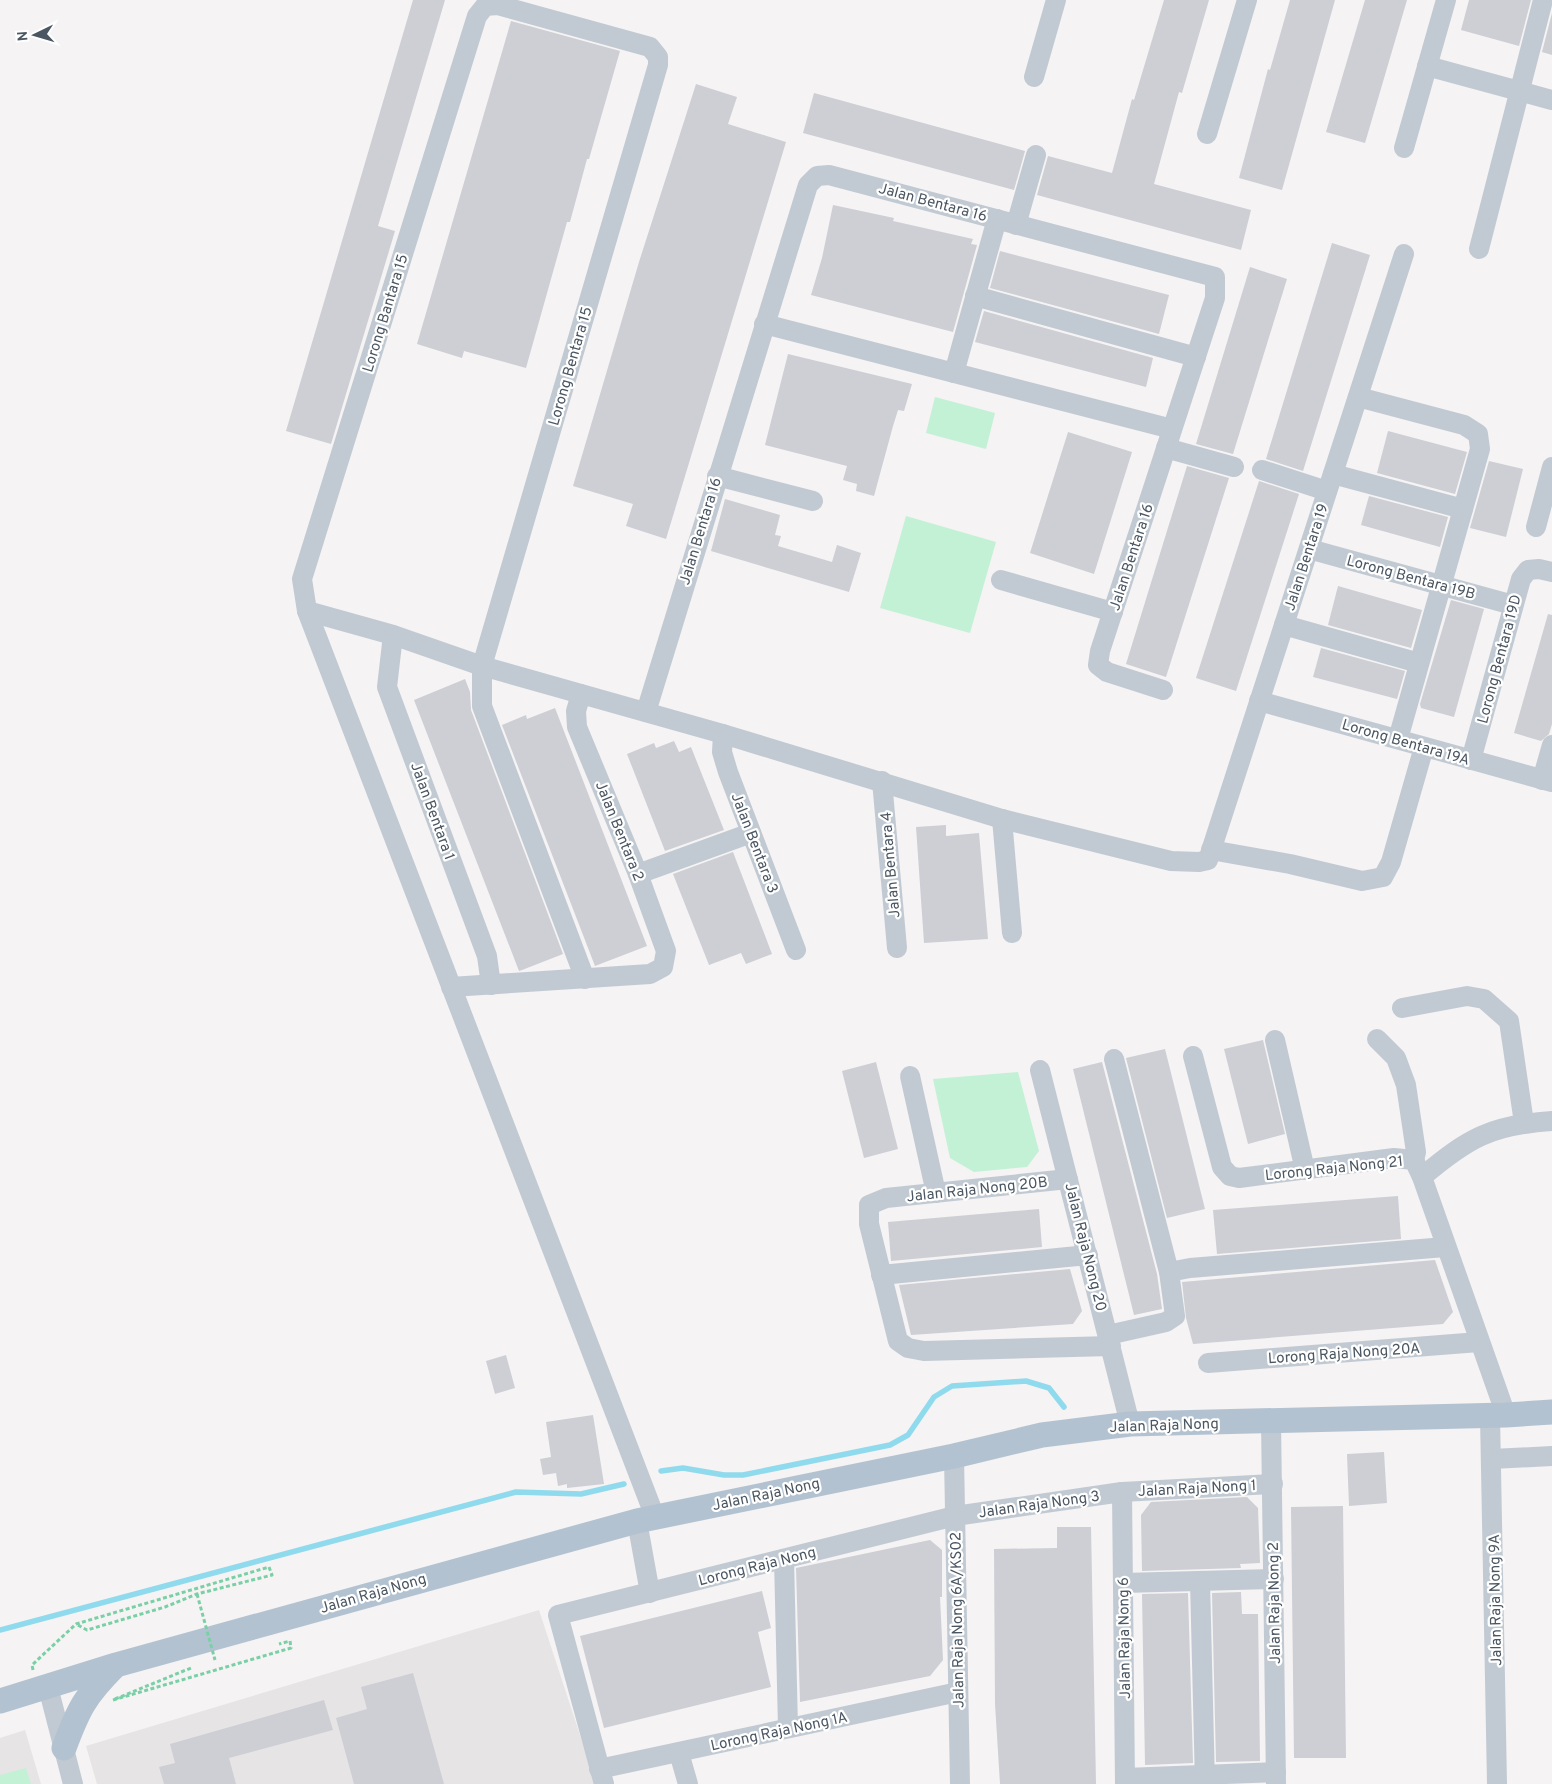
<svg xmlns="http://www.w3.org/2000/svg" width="1552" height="1784" font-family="Overpass,sans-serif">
<rect width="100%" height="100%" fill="#f5f3f3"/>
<g fill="#e6e4e5">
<polygon points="539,1610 596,1784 97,1784 86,1746"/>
<polygon points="25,1730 41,1784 0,1784 0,1738"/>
</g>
<g fill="#c3f1d5">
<polygon points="935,397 995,413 986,449 926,433"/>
<polygon points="906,516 996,542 970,633 880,608"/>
<polygon points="1018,1072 1039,1151 1027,1167 974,1172 950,1158 933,1079"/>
<polygon points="26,1768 31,1784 0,1784 0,1775"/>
</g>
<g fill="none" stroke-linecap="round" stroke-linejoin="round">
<g stroke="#90daee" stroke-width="5.5">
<polyline points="661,1471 683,1468 724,1475 743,1475 890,1445 908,1435 934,1397 952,1386 1026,1381 1049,1388 1064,1407"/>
<polyline points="0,1630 516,1492 581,1494 624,1484"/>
</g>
</g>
<g fill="#cdcfd5">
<polygon points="413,0 445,0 378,226 395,231 331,444 286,431"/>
<polygon points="1164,0 1209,0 1182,93 1179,92 1154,184 1251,210 1241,250 1037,195 1048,156 1112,173 1132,99 1134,100"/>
<polygon points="1290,0 1335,0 1282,190 1239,178 1268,69 1270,70"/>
<polygon points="1365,0 1407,0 1365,143 1326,132"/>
<polygon points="1469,0 1531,0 1519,46 1461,30"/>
<polygon points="1552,13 1552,55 1542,52"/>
<polygon points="511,21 620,51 589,159 587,159 570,222 567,222 526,368 464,351 462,358 417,344"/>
<polygon points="696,84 737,97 728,124 786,142 666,539 626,526 633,504 573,486 639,262"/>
<polygon points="814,93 1025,151 1014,190 803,133"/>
<polygon points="833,205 894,218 893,221 973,239 971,244 977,245 953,332 811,295 822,258"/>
<polygon points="1332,243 1370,255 1303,471 1266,459"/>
<polygon points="1000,251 1169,295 1159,334 990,288"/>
<polygon points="1250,267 1287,279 1233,454 1196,444"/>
<polygon points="984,311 1153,358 1146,387 975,342"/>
<polygon points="788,354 912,384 904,411 898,410 893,426 874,496 856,491 857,484 843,480 847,466 765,445"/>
<polygon points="1388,431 1467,452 1455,494 1377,473"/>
<polygon points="1068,432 1132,452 1094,574 1030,553"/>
<polygon points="1489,461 1523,469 1506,537 1470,528"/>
<polygon points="1187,466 1229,478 1166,677 1126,664"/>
<polygon points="1259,481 1299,494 1236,691 1196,678"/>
<polygon points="1369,496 1448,517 1440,547 1361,525"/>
<polygon points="725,499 780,515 775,535 781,536 778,546 832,562 837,545 861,553 849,592 711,551"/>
<polygon points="1338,586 1422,610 1411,648 1328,625"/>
<polygon points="1451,600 1484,609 1454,717 1421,708 1420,704"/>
<polygon points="1548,614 1552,615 1552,724 1549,734 1541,741 1514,733"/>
<polygon points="1321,648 1405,671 1397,699 1313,677"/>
<polygon points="465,679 470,692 471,710 563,954 522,970 519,971 414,700"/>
<polygon points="555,708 647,946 595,966 502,725 526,715 527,719"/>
<polygon points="674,741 679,752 691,747 724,830 665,851 627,754 654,743 656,748"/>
<polygon points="946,825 946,836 979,833 988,939 924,943 916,827"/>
<polygon points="733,852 772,954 746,964 741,953 709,965 673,874"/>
<polygon points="1263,1040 1285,1134 1248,1144 1224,1049"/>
<polygon points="1165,1049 1205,1209 1167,1218 1126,1058"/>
<polygon points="876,1062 898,1149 864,1158 842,1071"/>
<polygon points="1102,1062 1157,1274 1162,1309 1134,1315 1073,1069"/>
<polygon points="1398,1196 1401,1239 1217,1254 1213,1210"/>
<polygon points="1039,1209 1042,1247 891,1261 888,1222"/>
<polygon points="1435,1260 1453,1312 1443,1324 1193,1344 1186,1318 1182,1282"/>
<polygon points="1070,1269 1082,1311 1073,1324 911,1335 899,1285"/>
<polygon points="506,1355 515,1388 495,1394 486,1361"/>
<polygon points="593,1415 604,1484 567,1488 567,1484 558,1486 556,1473 543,1475 540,1459 551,1457 546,1422"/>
<polygon points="1384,1452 1387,1503 1349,1506 1347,1454"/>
<polygon points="1247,1497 1258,1508 1260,1563 1240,1564 1241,1568 1142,1571 1141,1515 1151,1502"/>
<polygon points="1343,1506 1346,1758 1294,1758 1291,1507"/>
<polygon points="1057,1527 1091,1527 1096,1784 1000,1784 995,1704 994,1549 1057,1548"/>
<polygon points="930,1540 942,1550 942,1597 940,1597 943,1660 930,1676 800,1702 796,1568"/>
<polygon points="762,1591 771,1628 758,1632 771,1687 604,1728 580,1636"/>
<polygon points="1241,1592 1242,1614 1258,1614 1260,1761 1216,1762 1212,1593"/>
<polygon points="1188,1593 1193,1763 1145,1765 1142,1594"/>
<polygon points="413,1673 444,1784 354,1784 336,1718 367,1709 361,1687"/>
<polygon points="324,1700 333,1730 229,1758 236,1784 164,1784 159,1767 175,1763 170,1744"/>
</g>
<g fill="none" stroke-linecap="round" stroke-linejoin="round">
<g stroke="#7ad0a6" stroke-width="3" stroke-dasharray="4 2.5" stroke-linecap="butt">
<polyline points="33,1670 32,1665 76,1624 269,1567 272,1575 197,1594 165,1607 87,1630 76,1624"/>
<polyline points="115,1699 191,1668"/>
<polyline points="113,1700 291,1648 290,1641 279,1644"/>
</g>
<g stroke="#c1cad2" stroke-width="20">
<polyline points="1427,66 1552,100"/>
<polyline points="1034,77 1056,0"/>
<polyline points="1207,134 1247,0"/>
<polyline points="1404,148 1446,0"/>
<polyline points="1016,225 1036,155"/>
<polyline points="1479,249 1543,0"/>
<polyline points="975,296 1196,357"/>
<polyline points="764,324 1172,429"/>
<polyline points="954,373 997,219"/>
<polyline points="1358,397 1464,425 1478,434 1480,449 1398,739"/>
<polyline points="1166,448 1234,467"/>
<polyline points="1262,470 1327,491"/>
<polyline points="1333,474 1463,509"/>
<polyline points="717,476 813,501"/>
<polyline points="1536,527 1552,467"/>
<polyline points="1309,549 1513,605"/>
<polyline points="1001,580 1113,612"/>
<polyline points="307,611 393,635 482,666 723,734 1002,819 1171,861 1199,862 1208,860 1404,254"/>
<polyline points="1284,625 1419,663"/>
<polyline points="393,635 387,687 487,956 491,985"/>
<polyline points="1259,701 1552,782"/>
<polyline points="646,712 808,185 817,176 829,175 1215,277 1215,298 1100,651 1098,665 1107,672 1163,690"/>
<polyline points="723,734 722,752 728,772 796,950"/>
<polyline points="1471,760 1521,579 1528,570 1539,569 1552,572"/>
<polyline points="1542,780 1552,745"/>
<polyline points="882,781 897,948"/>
<polyline points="1002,819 1012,933"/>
<polyline points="1211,850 1290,864 1362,881 1383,877 1391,862 1424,747"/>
<polyline points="638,874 751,833"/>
<polyline points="585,979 482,706 482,666 658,65 658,57 650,47 498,5 485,6 477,16 302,579 307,611 655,1517"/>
<polyline points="451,987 650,974 663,967 666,951 638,874 577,727 576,711 581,694"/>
<polyline points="1402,1008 1467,996 1484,999 1509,1021 1524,1123"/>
<polyline points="1377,1039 1396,1058 1406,1085 1416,1152 1414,1160"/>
<polyline points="1275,1040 1305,1170"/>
<polyline points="1193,1056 1222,1167 1230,1176 1239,1178 1394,1158 1414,1160 1422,1177 1506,1415"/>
<polyline points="1040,1070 1130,1424"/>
<polyline points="910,1076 936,1193"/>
<path d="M1422 1177C1468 1138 1491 1125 1552 1121"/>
<polyline points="1068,1179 886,1198 869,1205 869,1224 898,1341 908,1348 924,1351 1111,1346"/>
<polyline points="1169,1272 1190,1268 1445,1247"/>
<polyline points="881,1275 1088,1255"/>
<polyline points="1108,1335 1166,1322 1175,1316 1169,1272 1114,1059"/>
<polyline points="1208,1363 1479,1342"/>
<polyline points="1490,1416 1497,1784"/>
<polyline points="1271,1422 1276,1784"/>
<polyline points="954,1456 960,1784"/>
<polyline points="1492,1459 1552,1456"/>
<polyline points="1122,1492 1125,1784"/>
<polyline points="637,1521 650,1593"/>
<polyline points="784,1559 788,1728"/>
<polyline points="1200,1581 1205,1784"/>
<polyline points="1123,1583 1274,1579"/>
<polyline points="48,1687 73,1784"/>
<polyline points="679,1753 688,1784"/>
<polyline points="599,1769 958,1692"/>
<polyline points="1125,1778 1276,1772"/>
<polyline points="604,1784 558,1615 955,1516 1122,1492 1273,1484"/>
</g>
<g stroke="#b3c2d1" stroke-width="25">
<polyline points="0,1701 116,1665 637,1521 954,1456 1042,1435 1130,1424 1506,1415 1552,1412"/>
<path d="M64 1748C78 1710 85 1696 114 1667"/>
</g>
<polyline stroke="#7ad0a6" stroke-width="3" stroke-dasharray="4 2.5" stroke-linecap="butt" points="197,1594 215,1660"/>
</g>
<g text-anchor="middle" stroke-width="4.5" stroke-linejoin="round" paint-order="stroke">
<g font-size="15" fill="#4a5661" stroke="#fff">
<text transform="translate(933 202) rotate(15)" y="5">Jalan Bentara 16</text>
<text transform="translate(385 313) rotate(-73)" y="5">Lorong Bantara 15</text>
<text transform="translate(570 366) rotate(-74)" y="5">Lorong Bentara 15</text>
<text transform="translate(700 531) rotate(-73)" y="5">Jalan Bentara 16</text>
<text transform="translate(1131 557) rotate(-72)" y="5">Jalan Bentara 16</text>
<text transform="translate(1306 557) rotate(-72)" y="5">Jalan Bentara 19</text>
<text transform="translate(1411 577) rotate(15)" y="5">Lorong Bentara 19B</text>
<text transform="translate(1499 659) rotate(-75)" y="5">Lorong Bentara 19D</text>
<text transform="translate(1406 742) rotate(16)" y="5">Lorong Bentara 19A</text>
<text transform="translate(433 811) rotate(70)" y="5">Jalan Bentara 1</text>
<text transform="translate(620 831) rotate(68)" y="5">Jalan Bentara 2</text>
<text transform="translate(755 843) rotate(69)" y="5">Jalan Bentara 3</text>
<text transform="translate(890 865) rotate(-95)" y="5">Jalan Bentara 4</text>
<text transform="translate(1334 1168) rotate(-6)" y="5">Lorong Raja Nong 21</text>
<text transform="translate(977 1189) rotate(-6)" y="5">Jalan Raja Nong 20B</text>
<text transform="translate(1086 1247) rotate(76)" y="5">Jalan Raja Nong 20</text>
<text transform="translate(1344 1353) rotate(-4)" y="5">Lorong Raja Nong 20A</text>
<text transform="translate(1164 1425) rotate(-2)" y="5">Jalan Raja Nong</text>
<text transform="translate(1197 1488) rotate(-3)" y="5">Jalan Raja Nong 1</text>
<text transform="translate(766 1494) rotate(-12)" y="5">Jalan Raja Nong</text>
<text transform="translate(1039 1504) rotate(-8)" y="5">Jalan Raja Nong 3</text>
<text transform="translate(757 1566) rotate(-14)" y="5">Lorong Raja Nong</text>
<text transform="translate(373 1593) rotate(-16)" y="5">Jalan Raja Nong</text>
<text transform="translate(1495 1600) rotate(-91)" y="5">Jalan Raja Nong 9A</text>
<text transform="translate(1274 1603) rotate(-91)" y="5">Jalan Raja Nong 2</text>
<text transform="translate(957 1620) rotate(-91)" y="5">Jalan Raja Nong 6A/KS02</text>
<text transform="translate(1124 1638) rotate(-91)" y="5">Jalan Raja Nong 6</text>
<text transform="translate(779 1731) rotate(-12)" y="5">Lorong Raja Nong 1A</text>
</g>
</g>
<g transform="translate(35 35) rotate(265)" stroke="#ffffff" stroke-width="4" paint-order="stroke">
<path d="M0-4L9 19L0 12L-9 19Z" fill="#4a5661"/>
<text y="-8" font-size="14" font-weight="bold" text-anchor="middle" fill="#4a5661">N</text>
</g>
</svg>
